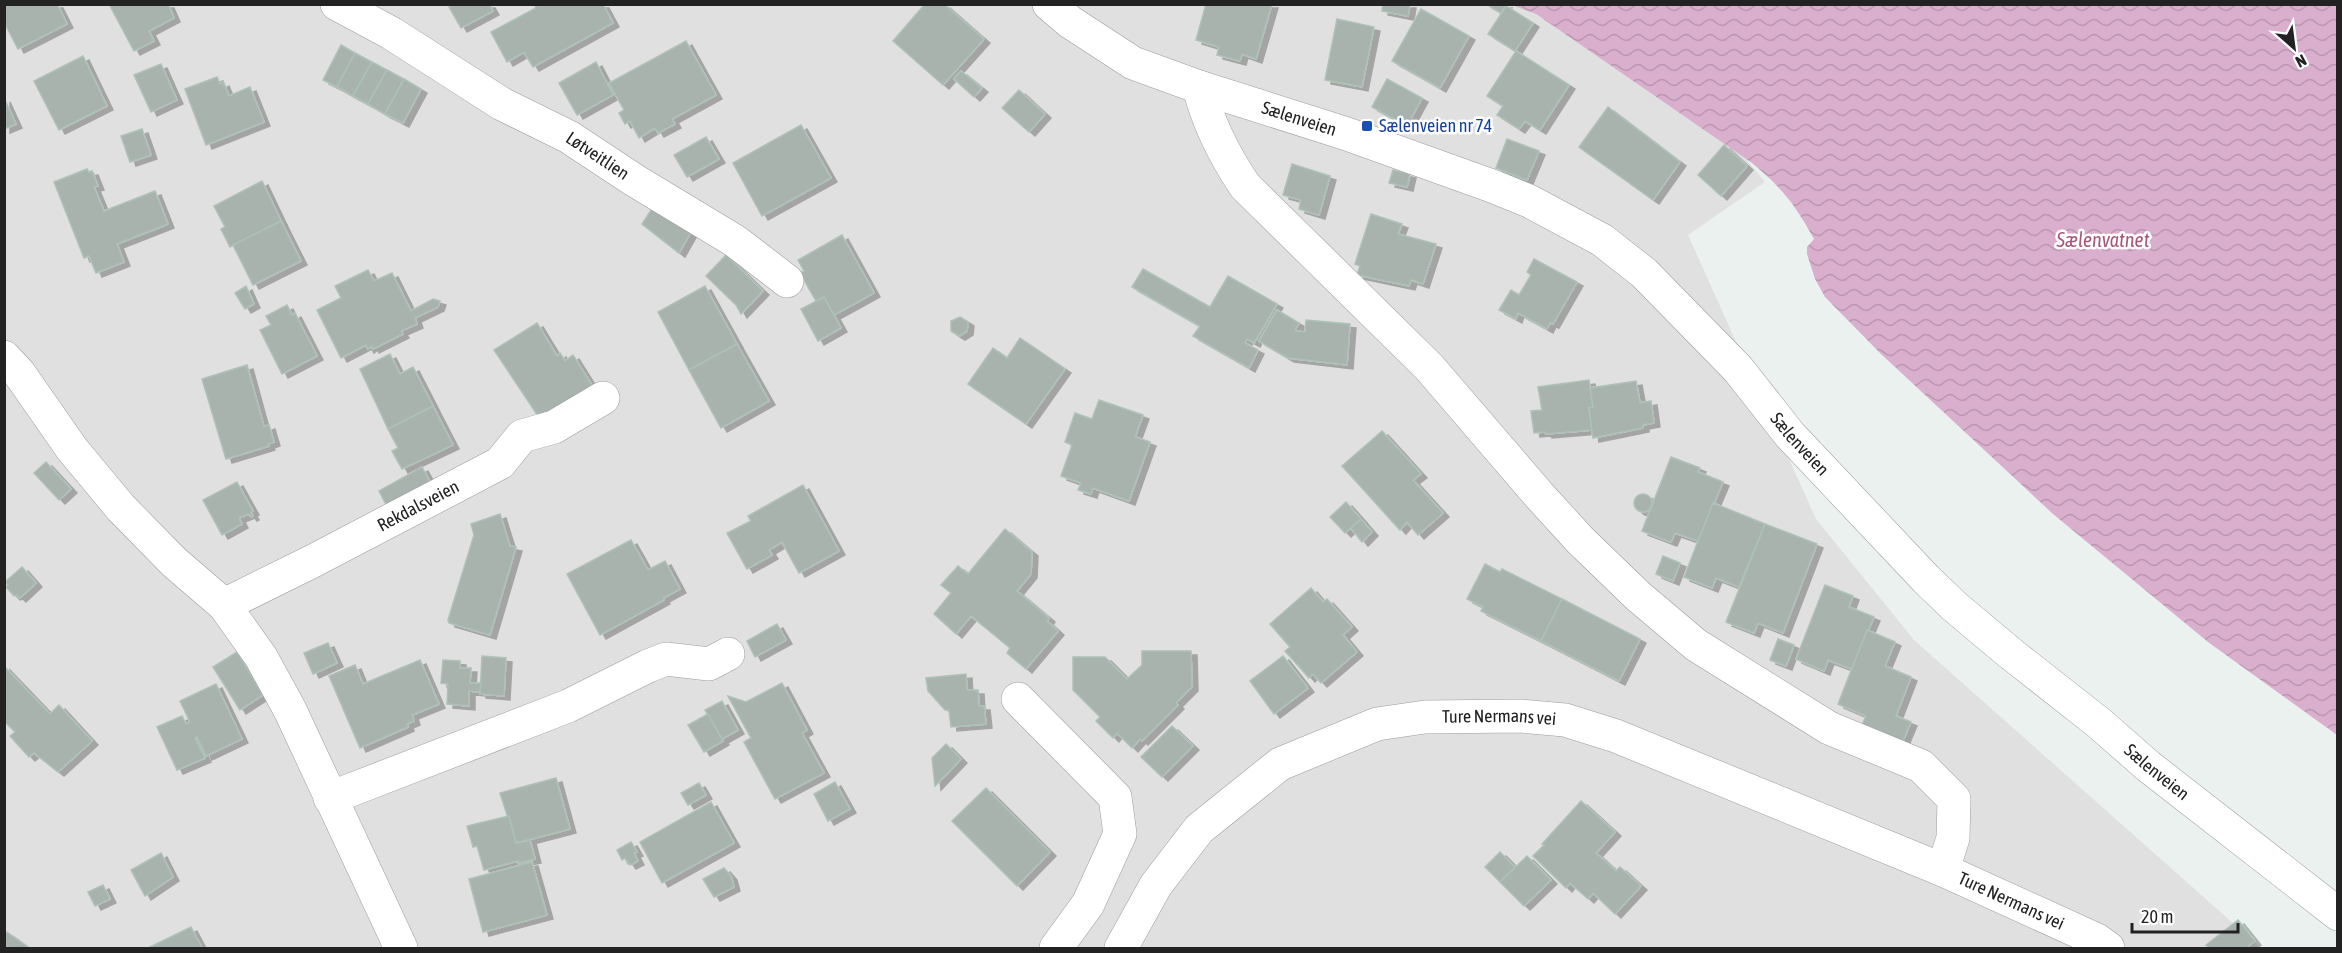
<svg xmlns="http://www.w3.org/2000/svg" width="2342" height="953" font-family="'Asap Condensed',sans-serif">
<defs>
<pattern id="water-waves" width="16" height="10" patternUnits="userSpaceOnUse" patternTransform="scale(1.5)"><rect width="16" height="10" fill="#daafcd"/><path d="M0 5q4-4 8 0t8 0" fill="none" stroke="#bb96b0"/></pattern>
<filter id="shadow"><feDropShadow dx="6" dy="4" stdDeviation="0" flood-color="#0004"/></filter>
</defs>
<rect width="100%" height="100%" fill="#eaf1ef"/>
<polygon fill="#dfe0df" points="5,4 1512,4 1536,14 1745,158 1765,182 1688,235 1816,519 1914,640 2261,948 5,948"/>
<path fill="url(#water-waves)" d="M1512 5H2337V735L2208 642 2053 514 1881 354 1825 297 1815 279 1807 254V247L1814 239C1795 204 1782 188 1752 163L1536 14Z"/>
<g fill="#a8b3ae" stroke="#adc2b7" stroke-width="1.5" filter="url(#shadow)">
<polygon points="4,4 57,4 67,24 18,49 4,22"/>
<polygon points="109,4 168,4 174,18 149,31 154,41 134,51"/>
<polygon points="454,4 489,4 493,11 461,28 449,7"/>
<polygon points="534,4 603,4 613,23 533,67 524,52 507,62 491,32 536,8"/>
<polygon points="925,4 944,4 984,39 943,85 893,41"/>
<polygon points="1206,4 1272,4 1256,59 1242,54 1240,61 1217,55 1219,47 1196,40"/>
<polygon points="1383,4 1410,4 1408,16 1382,11"/>
<polygon points="1486,4 1506,4 1501,13"/>
<polygon points="1506,6 1533,23 1515,51 1488,34"/>
<polygon points="1421,9 1469,36 1440,88 1392,61"/>
<polygon points="1337,19 1374,27 1362,87 1325,80"/>
<polygon points="686,41 716,95 672,119 675,124 658,133 655,128 639,138 630,121 625,124 619,113 624,110 609,83"/>
<polygon points="341,45 355,53 337,87 323,80"/>
<polygon points="1516,51 1569,85 1540,130 1525,121 1519,129 1497,115 1503,106 1487,96"/>
<polygon points="355,53 372,62 353,96 337,87"/>
<polygon points="83,56 107,106 59,130 34,81"/>
<polygon points="372,62 387,70 368,104 353,96"/>
<polygon points="596,62 613,95 577,115 559,83"/>
<polygon points="161,64 177,100 151,112 134,75"/>
<polygon points="387,70 404,79 385,114 368,104"/>
<polygon points="961,71 982,88 974,97 954,79"/>
<polygon points="217,77 220,84 223,82 229,96 250,87 264,122 206,145 185,89"/>
<polygon points="404,79 421,89 403,123 385,114"/>
<polygon points="1387,79 1422,98 1407,126 1372,107"/>
<polygon points="1019,90 1045,114 1029,132 1002,108"/>
<polygon points="4,98 16,124 4,129"/>
<polygon points="1608,107 1680,162 1653,200 1579,147"/>
<polygon points="801,125 831,178 762,216 733,163"/>
<polygon points="142,129 151,155 130,162 121,136"/>
<polygon points="706,137 719,159 687,177 674,155"/>
<polygon points="1507,139 1539,151 1527,180 1496,168"/>
<polygon points="1724,145 1747,166 1721,196 1698,175"/>
<polygon points="1292,164 1330,176 1319,215 1299,209 1301,200 1283,195"/>
<polygon points="87,169 89,172 92,171 98,186 94,187 104,211 155,191 168,224 117,244 124,262 96,273 89,256 84,258 54,182"/>
<polygon points="1393,170 1410,174 1407,187 1389,183"/>
<polygon points="262,181 281,221 230,247 221,229 225,227 214,206"/>
<polygon points="653,207 692,230 679,253 642,224"/>
<polygon points="1371,214 1402,224 1398,234 1436,244 1423,284 1411,280 1409,286 1357,275 1360,266 1355,264"/>
<polygon points="281,221 301,261 253,285 233,245"/>
<polygon points="842,235 874,293 834,315 824,297 816,301 800,273 804,271 798,260"/>
<polygon points="726,255 763,291 741,314 736,305 706,276"/>
<polygon points="1534,259 1577,282 1553,324 1550,323 1547,329 1518,313 1516,319 1499,310 1511,290 1519,295 1531,275 1527,272"/>
<polygon points="1143,269 1210,307 1228,276 1277,304 1254,343 1247,339 1245,343 1258,350 1249,368 1193,336 1200,326 1132,287"/>
<polygon points="368,270 374,281 392,273 411,311 433,299 440,301 438,307 415,318 417,324 401,331 403,334 373,349 372,346 368,349 366,345 341,358 317,310 341,298 335,286"/>
<polygon points="246,286 254,304 245,309 235,293"/>
<polygon points="705,286 737,344 689,370 658,312"/>
<polygon points="824,297 841,328 818,341 801,309"/>
<polygon points="287,305 292,315 295,313 317,356 282,374 260,330 271,325 266,316"/>
<polygon points="1277,310 1299,323 1295,330 1296,331 1305,332 1306,320 1350,324 1347,365 1288,358 1259,341"/>
<polygon points="960,317 968,322 967,331 959,336 951,331 951,321"/>
<polygon points="537,323 557,356 560,353 565,361 573,355 595,390 542,422 494,350"/>
<polygon points="1020,338 1065,369 1026,424 968,384 993,348 1007,358"/>
<polygon points="737,344 769,401 721,428 689,370"/>
<polygon points="390,354 400,374 413,367 433,406 388,429 360,369"/>
<polygon points="247,365 264,427 269,425 274,442 268,444 269,446 226,459 202,379"/>
<polygon points="1589,380 1593,407 1589,408 1592,430 1546,434 1545,432 1534,433 1531,411 1542,410 1538,387"/>
<polygon points="1636,381 1640,403 1651,401 1654,423 1643,425 1643,428 1593,438 1589,408 1593,407 1590,388"/>
<polygon points="1099,400 1143,415 1135,437 1150,442 1129,501 1093,488 1091,494 1078,490 1081,483 1061,476 1072,445 1065,442 1075,413 1092,419"/>
<polygon points="433,406 453,445 402,469 392,451 398,448 388,429"/>
<polygon points="1382,431 1421,474 1413,480 1443,513 1418,535 1407,522 1400,530 1342,466"/>
<polygon points="1671,457 1700,468 1698,472 1723,482 1698,541 1675,533 1671,542 1642,531"/>
<polygon points="46,462 71,489 59,500 34,473"/>
<polygon points="422,467 433,487 390,512 379,491"/>
<polygon points="237,482 253,511 251,512 253,516 251,517 249,514 239,518 242,524 222,535 203,500"/>
<polygon points="803,485 839,551 799,573 782,542 769,550 772,555 747,569 727,533 751,521 748,516"/>
<circle cx="1643" cy="503" r="9"/>
<polygon points="1346,502 1361,519 1345,533 1330,517"/>
<polygon points="1713,503 1765,524 1739,587 1716,578 1712,588 1684,577"/>
<polygon points="500,514 510,546 516,547 490,635 449,623 448,620 474,535 471,524"/>
<polygon points="1361,519 1372,532 1362,542 1351,528"/>
<polygon points="1765,524 1817,544 1783,633 1758,623 1754,633 1726,622"/>
<polygon points="1005,529 1032,552 1031,574 1017,591 1049,618 1047,621 1058,631 1026,669 1007,653 1010,648 971,616 956,634 934,614 951,593 941,585 958,566 968,574"/>
<polygon points="631,540 648,570 665,561 680,589 663,598 664,600 600,635 567,574"/>
<polygon points="1663,556 1680,563 1673,581 1656,574"/>
<polygon points="1485,564 1500,572 1502,569 1562,599 1541,641 1481,611 1483,607 1467,599"/>
<polygon points="22,567 36,583 20,598 17,595 14,596 6,587 8,585 5,582"/>
<polygon points="1825,585 1853,596 1849,607 1874,617 1852,669 1828,660 1824,671 1796,659"/>
<polygon points="1311,588 1323,602 1327,599 1352,627 1343,635 1357,652 1321,683 1313,674 1309,678 1285,651 1290,647 1270,624"/>
<polygon points="1562,599 1640,639 1619,681 1541,641"/>
<polygon points="777,624 786,640 755,657 747,641"/>
<polygon points="1867,630 1895,642 1885,666 1911,677 1896,716 1911,722 1903,741 1862,725 1866,716 1838,704"/>
<polygon points="1778,639 1794,645 1786,666 1770,660"/>
<polygon points="328,643 337,663 313,674 304,653"/>
<polygon points="1142,651 1191,651 1192,687 1176,703 1178,705 1142,741 1140,739 1132,748 1117,733 1113,738 1096,721 1100,717 1073,690 1073,657 1105,657 1127,679 1142,665"/>
<polygon points="237,652 263,695 240,710 213,667"/>
<polygon points="482,656 506,658 504,696 480,694"/>
<polygon points="1283,656 1308,688 1274,714 1250,681"/>
<polygon points="420,660 439,704 412,715 414,721 407,724 408,727 360,748 329,676 355,665 363,684"/>
<polygon points="443,660 460,661 460,668 471,668 470,683 481,683 480,692 469,691 469,706 447,704 448,684 441,683"/>
<polygon points="4,666 50,714 59,705 92,741 58,772 34,753 29,757 10,736 15,732 4,721"/>
<polygon points="966,674 967,690 978,690 979,706 984,706 986,724 951,727 949,710 945,710 928,691 926,678"/>
<polygon points="782,683 807,730 802,733 824,773 775,799 744,742 751,738 728,696 746,702"/>
<polygon points="216,684 242,739 206,756 197,737 195,738 205,758 177,770 157,727 182,716 186,724 190,722 180,701"/>
<polygon points="722,701 738,730 722,739 705,710"/>
<polygon points="708,714 723,741 704,752 688,725"/>
<polygon points="1172,726 1193,746 1162,777 1141,757"/>
<polygon points="946,744 961,759 935,786 932,758"/>
<polygon points="556,778 570,829 516,843 500,793"/>
<polygon points="835,782 850,809 828,821 814,794"/>
<polygon points="699,783 706,795 688,805 681,793"/>
<polygon points="986,788 1050,852 1017,886 952,821"/>
<polygon points="1581,801 1615,832 1596,853 1616,871 1620,867 1641,886 1615,914 1593,893 1588,899 1570,883 1566,888 1533,856 1544,845 1542,844"/>
<polygon points="711,802 734,843 662,883 640,842"/>
<polygon points="509,816 516,843 530,840 535,859 518,863 518,861 484,870 477,846 473,847 467,826"/>
<polygon points="631,842 637,852 634,853 638,861 630,865 625,858 622,860 617,850"/>
<polygon points="1500,852 1515,867 1500,882 1485,867"/>
<polygon points="161,853 173,877 145,896 131,870"/>
<polygon points="1527,856 1551,880 1524,906 1500,882"/>
<polygon points="532,862 547,915 483,932 469,879"/>
<polygon points="724,868 731,876 734,887 714,897 703,879"/>
<polygon points="103,885 110,899 95,906 88,892"/>
<polygon points="2238,920 2255,941 2248,946 2250,948 2209,948 2206,945"/>
<polygon points="191,927 202,948 148,948"/>
<polygon points="7,932 29,948 4,948 4,935"/>
</g>
<g fill="none" stroke-linecap="round" stroke-linejoin="round">
<defs>
<g id="minor">
<path id="s1" d="M337 4 391 33 502 104 569 137 634 180 735 241 787 281"/>
<path id="s2" d="M1049 4 1070 22 1133 63 1199 87 1347 134 1492 186 1529 201 1602 240 1644 273 1738 369 1790 435 1926 579 1954 606 2010 653 2099 723 2148 766 2338 914"/>
<path d="M1199 87C1208 123 1224 155 1245 186L1429 367 1539 495 1580 540 1638 596 1696 645 1829 728 1921 766 1954 799 1953 838 1943 870"/>
<polyline points="4,357 19,373 72,449 121,508 174,562 224,605 261,657 290,710 401,948"/>
<path id="s3" d="M224 605 313 561 500 463 522 436 554 427 603 398"/>
<polyline points="1018,699 1115,797 1120,834 1088,904 1056,948"/>
<polyline points="330,798 568,706 648,666 666,659 709,664 728,654"/>
<path id="s4" d="M1121 948 1156 885 1199 829 1280 764 1377 724 1425 717 1520 716 1565 720 1616 736 1943 870 2097 940 2108 948"/>
</g>
</defs>
<use href="#minor" stroke="#9c9c9c" stroke-width="34"/>
<use href="#minor" stroke="#fff" stroke-width="33"/>
</g>
<rect fill="#1a4fb4" stroke="#fff" stroke-width="2" x="1361" y="120" width="12" height="12" rx="3"/>
<g text-anchor="middle" stroke-width="5" stroke-linejoin="round" paint-order="stroke">
<g font-size="18" fill="#222" stroke="#fff">
<text dy="6" stroke="none"><textPath href="#s2" startOffset="278">Sælenveien</textPath></text>
<text dy="6" stroke="none"><textPath href="#s1" startOffset="302">Løtveitlien</textPath></text>
<text dy="6" stroke="none"><textPath href="#s2" startOffset="890">Sælenveien</textPath></text>
<text dy="6" stroke="none"><textPath href="#s3" startOffset="218">Rekdalsveien</textPath></text>
<text dy="6" stroke="none"><textPath href="#s4" startOffset="474">Ture Nermans vei</textPath></text>
<text dy="6" stroke="none"><textPath href="#s2" startOffset="1376">Sælenveien</textPath></text>
<text dy="6" stroke="none"><textPath href="#s4" startOffset="1022">Ture Nermans vei</textPath></text>
</g>
<g font-size="18" fill="#164399" stroke="#fff" text-anchor="start">
<text x="1379" y="132">Sælenveien nr 74</text>
</g>
<g font-size="20" font-style="italic" fill="#a9567a" stroke="#fff">
<text x="2103" y="247">Sælenvatnet</text>
</g>
</g>
<rect width="2342" height="953" fill="none" stroke="#222222" stroke-width="12"/>
<g transform="translate(2294 48) rotate(152)" stroke="#ffffff" stroke-width="4.5" paint-order="stroke">
<path d="M0-4.5L10 22L0 15L-10 22Z" fill="#222222"/>
<text y="-9" font-size="16" font-weight="bold" text-anchor="middle" fill="#222222">N</text>
</g>
<path d="M2132 923v9h106v-9" fill="none" stroke="#222222" stroke-width="3"/>
<text x="2141" y="923" font-size="18" fill="#222222" stroke="#ffffff" stroke-width="4.5" paint-order="stroke">20 m</text>
</svg>
